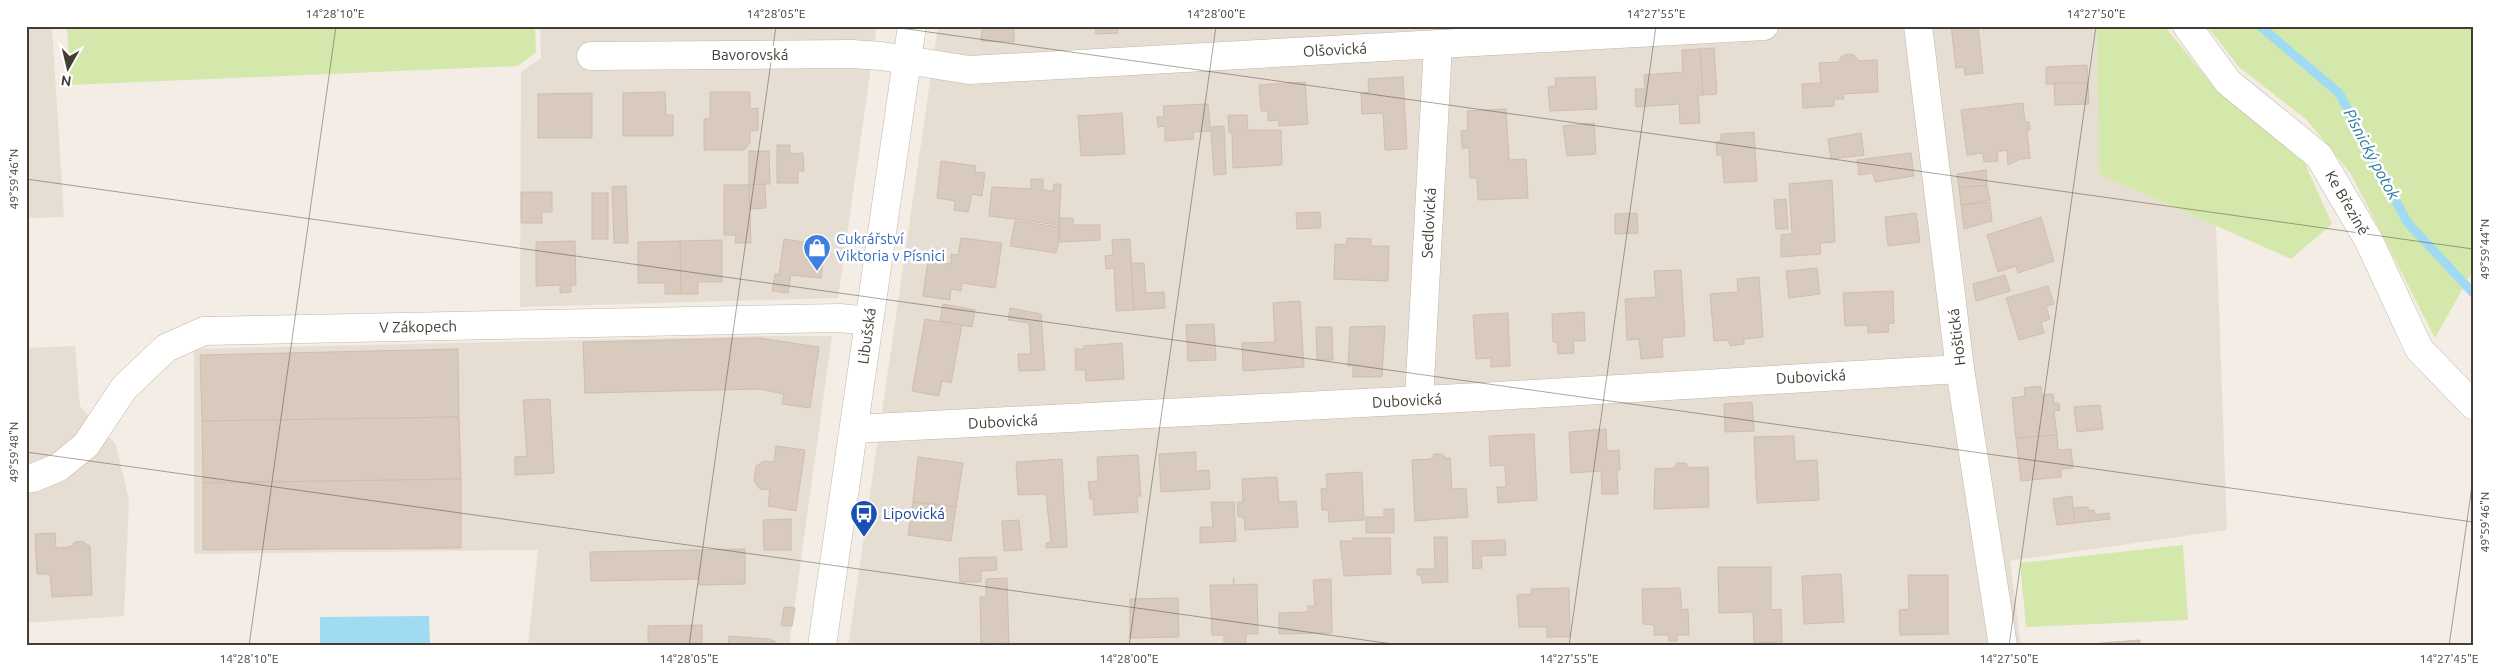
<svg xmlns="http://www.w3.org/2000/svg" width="2499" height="672" font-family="Ubuntu,sans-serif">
<rect width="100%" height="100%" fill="#f3ede5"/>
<g fill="#e7ded3">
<polygon points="26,26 52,26 64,217 26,218"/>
<polygon points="540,26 877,26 838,298 520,307 521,72 541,58"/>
<polygon points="938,26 2097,26 2099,174 2216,226 2227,530 2010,561 2021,646 848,646"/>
<polygon points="755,336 832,336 789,646 528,646 538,550 194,554 194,349"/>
<polygon points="75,346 80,406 116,445 129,500 124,616 26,623 26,348"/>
</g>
<g fill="#d5e8ac">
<polygon points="67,26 535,26 536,52 518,66 70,85"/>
<polygon points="2097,26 2164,26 2213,85 2304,161 2332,224 2291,259 2099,174"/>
<polygon points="2207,26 2473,26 2473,270 2435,338 2351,174 2307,120 2239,67"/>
<polygon points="2183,545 2188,620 2026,627 2020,563"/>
</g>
<polygon fill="#9fdbf2" points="429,616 430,646 320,646 320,617"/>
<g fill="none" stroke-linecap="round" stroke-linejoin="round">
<polyline stroke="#9fdbf2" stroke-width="9" points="2260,26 2339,93 2407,222 2473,293"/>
</g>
<g fill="#d8cabd" stroke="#d0bead">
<polygon points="971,26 1014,26 1014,42 981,41 982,28"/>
<polygon points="1095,26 1117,26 1118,33 1096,34"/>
<polygon points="1951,26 1978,26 1983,73 1965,75 1964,67 1956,68"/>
<polygon points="1714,48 1717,94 1703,95 1700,49"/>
<polygon points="1700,49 1703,95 1698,95 1700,123 1680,124 1679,104 1636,107 1635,89 1645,89 1644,75 1683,72 1682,50"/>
<polygon points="1849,54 1854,55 1859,61 1877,60 1878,92 1843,94 1844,99 1834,99 1834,106 1803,108 1802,84 1821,83 1819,63 1838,62 1842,56"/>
<polygon points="2087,65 2088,83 2046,84 2046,67"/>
<polygon points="1403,77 1407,149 1385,150 1383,113 1362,114 1361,93 1369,92 1368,79"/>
<polygon points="1595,77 1597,109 1550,111 1548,87 1556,86 1555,78"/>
<polygon points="1305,82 1308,124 1279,126 1278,120 1268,121 1268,111 1261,111 1259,85"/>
<polygon points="2054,83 2088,83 2089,104 2055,105"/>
<polygon points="665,92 666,115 673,115 673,136 623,136 623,93"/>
<polygon points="710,92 750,92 750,109 758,108 758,130 750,131 750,143 744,150 704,150 704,119 710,119"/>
<polygon points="592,93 592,138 538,138 538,94"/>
<polygon points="2023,103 2025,122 2029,122 2030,130 2027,131 2030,158 2020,159 2008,165 2007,150 1997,152 1998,161 1984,162 1983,153 1967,155 1961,110"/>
<polygon points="1208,104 1210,127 1224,126 1226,174 1214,175 1211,131 1193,132 1194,139 1165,141 1165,126 1158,127 1157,117 1164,117 1163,106"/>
<polygon points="1506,109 1509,160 1526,159 1528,198 1478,200 1477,178 1470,178 1469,148 1462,148 1461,131 1468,130 1467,111"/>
<polygon points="1122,113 1125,154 1081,156 1078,116"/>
<polygon points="1228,115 1247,115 1248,130 1281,130 1282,165 1233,168 1232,134 1229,132"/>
<polygon points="1594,123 1596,154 1567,156 1563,126"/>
<polygon points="1754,132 1757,181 1724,183 1722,155 1717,155 1716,142 1721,141 1721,134"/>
<polygon points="1861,133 1864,155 1831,159 1828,139"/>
<polygon points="777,145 790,145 790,154 803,153 804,171 798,171 798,183 777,183"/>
<polygon points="749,151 769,151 770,184 749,185"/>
<polygon points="1911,153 1914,176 1875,182 1873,173 1859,175 1857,160"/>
<polygon points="941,161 976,166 975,172 985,173 982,196 972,194 968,212 954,210 955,201 937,198"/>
<polygon points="1986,170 1987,185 1959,188 1957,174"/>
<polygon points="1031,179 1043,179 1043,190 1053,191 1054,184 1061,184 1059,225 989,216 992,187 1031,189"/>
<polygon points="1832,180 1835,242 1820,243 1821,254 1781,257 1781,235 1792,234 1789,184"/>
<polygon points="765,184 766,208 750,209 749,185"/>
<polygon points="724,185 749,185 751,243 735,243 736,235 724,235"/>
<polygon points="1987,185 1990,200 1961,205 1959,188"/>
<polygon points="626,186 628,243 614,243 612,187"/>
<polygon points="521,192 552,192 552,212 542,212 542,223 521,223"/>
<rect x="592" y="193" width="16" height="46"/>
<polygon points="1786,199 1788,229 1776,229 1774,200"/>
<polygon points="1990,202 1992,221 1964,229 1961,205"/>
<polygon points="1320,212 1321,228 1297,229 1296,213"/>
<polygon points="1637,213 1638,233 1615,234 1615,214"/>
<polygon points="1916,213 1920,242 1888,246 1885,217"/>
<polygon points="2041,217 2054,261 2018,273 2016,266 1998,272 1987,235"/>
<polygon points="1059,218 1073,218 1073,225 1100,225 1100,240 1060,242"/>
<polygon points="1015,221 1059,227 1059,242 1056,253 1010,246"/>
<polygon points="961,238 1002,243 995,288 962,283 961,291 951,289 950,300 923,296 928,261 951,264 951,254 958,255"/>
<polygon points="1347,238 1371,239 1371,246 1389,246 1388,281 1334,279 1335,244 1346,245"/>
<polygon points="784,239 825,245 821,278 791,275 788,293 772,291 775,274 779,274"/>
<polygon points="1130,239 1134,310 1116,311 1114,268 1106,269 1105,256 1113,255 1112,240"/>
<polygon points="722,240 722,282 698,282 698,294 681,294 680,241"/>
<polygon points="575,241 576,285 571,285 571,292 560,293 560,285 536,286 536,242"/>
<polygon points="680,241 681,294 665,294 665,283 638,283 638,242"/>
<polygon points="1131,263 1144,263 1146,293 1164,292 1165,308 1134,310"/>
<polygon points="1817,268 1820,294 1789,298 1786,271"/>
<polygon points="1681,270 1685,336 1662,338 1663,357 1641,359 1639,339 1627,340 1625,299 1656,297 1654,271"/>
<polygon points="2005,275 2010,291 1976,301 1973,284"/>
<polygon points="1759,277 1763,337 1744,339 1744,344 1730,346 1729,340 1714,341 1710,294 1738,292 1737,279"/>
<polygon points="2048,286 2054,304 2046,306 2050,319 2041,322 2044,333 2019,340 2006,298"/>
<polygon points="1893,291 1894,323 1888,324 1889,332 1868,333 1868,325 1845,326 1843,293"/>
<polygon points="1300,301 1304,367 1243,371 1242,343 1275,342 1273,303"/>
<polygon points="943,304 975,310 972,327 940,321"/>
<polygon points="1010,308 1041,314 1045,370 1019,371 1018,354 1031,354 1029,323 1008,320"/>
<polygon points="1584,312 1585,341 1573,341 1574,353 1558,354 1557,342 1553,342 1552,314"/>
<polygon points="1508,313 1510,366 1491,367 1491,358 1476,359 1473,315"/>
<polygon points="925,319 962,325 951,383 942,381 939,396 912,391"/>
<polygon points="1214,324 1216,360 1188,361 1186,325"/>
<polygon points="1385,326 1382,377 1353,377 1353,366 1348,366 1350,327"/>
<polygon points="1316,327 1332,327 1333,360 1317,360"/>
<polygon points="759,338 819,347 810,408 782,404 784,394 760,389 585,393 583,342"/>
<polygon points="1122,343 1124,379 1086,381 1085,370 1076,370 1075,349 1084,349 1084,346"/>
<polygon points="458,349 459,417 202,421 200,355"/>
<polygon points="2041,386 2042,395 2053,394 2054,403 2059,403 2060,410 2054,411 2057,435 2016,438 2012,398 2025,396 2024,388"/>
<polygon points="550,399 554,473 515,475 515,457 527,456 523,400"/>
<polygon points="1752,402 1754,431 1725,432 1724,404"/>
<polygon points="2100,405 2103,429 2077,432 2074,407"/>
<polygon points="459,417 461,479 203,483 202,421"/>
<polygon points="1606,429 1607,451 1619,450 1620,470 1617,470 1618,494 1602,494 1601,471 1571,473 1569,432"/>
<polygon points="1534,434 1537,500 1498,503 1497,487 1506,487 1505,465 1490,466 1489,436"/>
<polygon points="2057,435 2058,450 2071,449 2073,468 2061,469 2061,477 2021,481 2016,438"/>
<polygon points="1794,436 1795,461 1817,460 1819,500 1757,503 1754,437"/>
<polygon points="776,446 805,450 796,511 768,506 770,490 760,489 754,481 756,466 764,461 774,462"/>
<polygon points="1196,452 1196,471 1209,470 1210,489 1161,492 1159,454"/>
<polygon points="1434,454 1442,454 1446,458 1450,458 1452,489 1466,488 1468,517 1415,521 1412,460 1431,459"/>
<polygon points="1138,455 1141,496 1137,496 1138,512 1094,515 1093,499 1090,499 1088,482 1098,481 1097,457"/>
<polygon points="918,457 963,463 956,507 913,502"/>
<polygon points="1062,459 1067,547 1046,548 1046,543 1051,542 1046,494 1018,495 1016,462"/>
<polygon points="1677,463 1686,463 1689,468 1708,467 1709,507 1654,509 1655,469 1674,468"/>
<polygon points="1362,472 1364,520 1329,522 1328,510 1322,510 1321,489 1327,488 1326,474"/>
<polygon points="1277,477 1279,502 1296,501 1298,527 1245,530 1244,517 1238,517 1237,502 1243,502 1242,479"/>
<polygon points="461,479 461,548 203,550 203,483"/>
<polygon points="2072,496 2075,523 2057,525 2053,499"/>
<polygon points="913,502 956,507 951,541 908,535"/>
<polygon points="1211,502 1234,502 1236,541 1200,543 1200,527 1213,527"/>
<polygon points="2088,507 2089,511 2094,510 2095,515 2109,513 2110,519 2075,523 2073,508"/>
<polygon points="1384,509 1394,509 1394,533 1366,533 1366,517 1384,517"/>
<polygon points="791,519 791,550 764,550 763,520"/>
<polygon points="1019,520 1022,550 1004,551 1002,521"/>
<polygon points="55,533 56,548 70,547 75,542 82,541 90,546 92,595 52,597 50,574 37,574 35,534"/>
<polygon points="1434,537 1447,537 1448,582 1422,583 1421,575 1417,575 1417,569 1435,569"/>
<polygon points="1353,538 1390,538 1391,574 1344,576 1340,541 1353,541"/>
<polygon points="1505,540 1506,555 1481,556 1482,568 1473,569 1472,541"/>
<polygon points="745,549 745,584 699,585 699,579 591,581 590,552"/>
<polygon points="996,557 997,570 981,571 981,582 960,582 959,558"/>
<polygon points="1718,567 1771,567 1771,610 1781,609 1782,642 1754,643 1753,612 1719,613"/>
<polygon points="1841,574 1844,622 1804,624 1802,576"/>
<polygon points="1908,575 1948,575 1948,634 1900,635 1899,610 1909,609"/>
<polygon points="1007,578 1009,643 1003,643 1003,646 988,646 988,643 981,643 980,597 986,597 986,579"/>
<polygon points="1234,578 1234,585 1257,584 1258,634 1246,634 1246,645 1224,646 1224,635 1212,635 1210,585 1233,585"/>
<polygon points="1331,579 1332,633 1279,634 1279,613 1308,612 1308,606 1315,606 1313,580"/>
<polygon points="1569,588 1570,637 1547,637 1547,627 1519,627 1517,595 1531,594 1531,589"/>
<polygon points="1680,588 1682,610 1688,609 1689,635 1677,635 1677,641 1669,641 1668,635 1654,635 1654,625 1643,624 1642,589"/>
<polygon points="1178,598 1179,637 1130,638 1130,599"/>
<polygon points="784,607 795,608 792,626 781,626"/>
<polygon points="702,625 702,646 675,646 675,642 648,642 648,626"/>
<polygon points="729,636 769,639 776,642 778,646 728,646"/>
<polygon points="2140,640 2140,646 2063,646"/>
</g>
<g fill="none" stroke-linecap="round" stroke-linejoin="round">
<defs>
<g id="minor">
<polyline points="1918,26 1960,369 2003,646"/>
<polyline points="2187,26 2228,82 2319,156 2369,241 2419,349 2473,405"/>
<polyline points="591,56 852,54 881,56 969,70 1764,26"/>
<polyline points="1419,400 1438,45"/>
<polyline points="854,429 1480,397 1960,369"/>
<polyline points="26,479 33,478 59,467 86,445 124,388 166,348 204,331 840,318 869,321"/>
<polyline points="822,646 912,26"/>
</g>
</defs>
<use href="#minor" stroke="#c1b6aa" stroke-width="29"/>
<use href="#minor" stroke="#fff" stroke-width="28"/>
</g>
<path fill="none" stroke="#453d34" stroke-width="1" stroke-opacity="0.45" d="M886 26 2473 249M26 179 2473 522M26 452 1407 646M249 646 336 26M689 646 776 26M1129 646 1216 26M1569 646 1656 26M2009 646 2096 26M2449 646 2473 479"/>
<defs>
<symbol id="shop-pin" viewBox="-11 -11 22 30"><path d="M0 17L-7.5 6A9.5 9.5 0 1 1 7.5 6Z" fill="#3f7fe0" stroke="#fff"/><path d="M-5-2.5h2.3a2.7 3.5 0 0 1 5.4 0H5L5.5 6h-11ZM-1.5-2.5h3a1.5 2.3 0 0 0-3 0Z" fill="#fff"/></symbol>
<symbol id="bus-pin" viewBox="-11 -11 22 30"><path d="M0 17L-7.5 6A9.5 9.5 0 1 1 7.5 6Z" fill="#1a4fb4" stroke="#fff"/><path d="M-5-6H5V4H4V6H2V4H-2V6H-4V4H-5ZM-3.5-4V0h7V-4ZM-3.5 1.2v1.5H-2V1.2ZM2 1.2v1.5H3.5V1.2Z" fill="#fff"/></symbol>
</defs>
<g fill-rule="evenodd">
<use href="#shop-pin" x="801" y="232" width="32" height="43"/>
<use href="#bus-pin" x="848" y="498" width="32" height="43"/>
</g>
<g text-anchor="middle" stroke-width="5" stroke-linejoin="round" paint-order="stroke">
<g font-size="15" fill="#453d34" stroke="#fff">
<text transform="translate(1335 50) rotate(-3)" y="5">Olšovická</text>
<text x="750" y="60">Bavorovská</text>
<text transform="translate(2347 203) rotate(60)" y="5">Ke Březině</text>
<text transform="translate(1429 223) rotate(-87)" y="5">Sedlovická</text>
<text transform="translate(418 327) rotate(-1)" y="5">V Zákopech</text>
<text transform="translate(867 336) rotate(-82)" y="5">Libušská</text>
<text transform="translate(1957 337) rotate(-97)" y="5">Hoštická</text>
<text transform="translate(1811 377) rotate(-3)" y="5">Dubovická</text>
<text transform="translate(1407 401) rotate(-3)" y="5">Dubovická</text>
<text transform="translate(1003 422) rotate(-3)" y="5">Dubovická</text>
</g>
<g font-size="15" fill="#366cbe" stroke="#fff" text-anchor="start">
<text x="836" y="244">Cukrářství<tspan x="836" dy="17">Viktoria v Písnici</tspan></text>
</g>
<g font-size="15" fill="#164399" stroke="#fff" text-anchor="start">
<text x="883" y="519">Lipovická</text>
</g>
<g font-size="16" font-style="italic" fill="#277a9c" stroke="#fff">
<text transform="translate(2372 154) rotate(62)" y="6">Písnický potok</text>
</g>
</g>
<rect width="2499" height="672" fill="none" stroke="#ffffff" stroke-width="55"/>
<g transform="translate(68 68) rotate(188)" stroke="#ffffff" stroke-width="4" paint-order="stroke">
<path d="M0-4L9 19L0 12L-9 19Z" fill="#453d34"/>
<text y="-8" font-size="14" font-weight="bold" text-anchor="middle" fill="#453d34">N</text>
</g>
<rect x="28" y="28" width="2444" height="616" fill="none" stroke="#453d34" stroke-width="2"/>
<g font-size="12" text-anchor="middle" fill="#453d34">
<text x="335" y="18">14°28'10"E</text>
<text x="776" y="18">14°28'05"E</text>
<text x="1216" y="18">14°28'00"E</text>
<text x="1656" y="18">14°27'55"E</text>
<text x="2096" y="18">14°27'50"E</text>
<text transform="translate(14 179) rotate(-90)" y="4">49°59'46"N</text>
<text transform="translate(2485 249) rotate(-90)" y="4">49°59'44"N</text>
<text transform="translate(14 452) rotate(-90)" y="4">49°59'48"N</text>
<text transform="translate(2485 522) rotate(-90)" y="4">49°59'46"N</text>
<text x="249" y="663">14°28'10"E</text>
<text x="689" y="663">14°28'05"E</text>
<text x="1129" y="663">14°28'00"E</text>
<text x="1569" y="663">14°27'55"E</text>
<text x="2009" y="663">14°27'50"E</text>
<text x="2449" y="663">14°27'45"E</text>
</g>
</svg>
